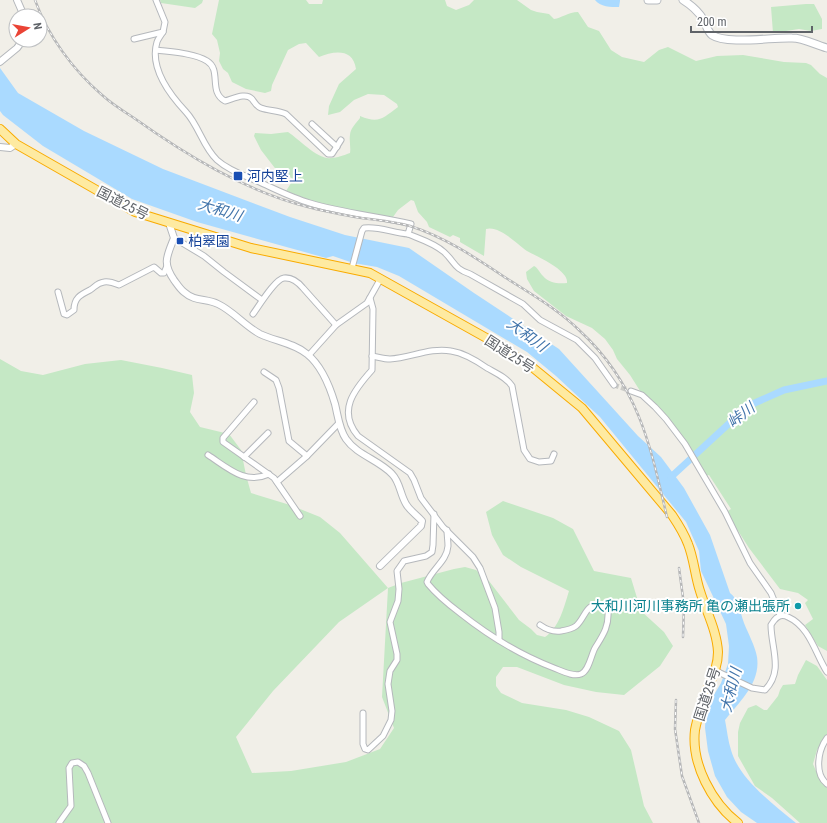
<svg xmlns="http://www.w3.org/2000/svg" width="827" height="823" font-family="'Roboto Condensed','Noto Sans JP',sans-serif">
<rect width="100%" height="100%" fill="#f1efe8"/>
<g fill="#c5e8c5" fill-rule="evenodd">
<polygon points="160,0 203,0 202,3 195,8 161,3"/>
<path d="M219 0H306L309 4H322L323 0H445L447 6 456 10 469 5 474 0H517L531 10 537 12 549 14 554 19C562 18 568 12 578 12L588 27 599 31 611 50 622 57 644 62 659 50 668 47 696 61 717 56 743 55 784 62 806 63 811 65 820 74 827 78V651L818 646 805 625 813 619 805 603 808 600 798 593 780 589 749 548 726 512 731 509 709 475 706 476 660 408 642 394 630 375 617 359 613 350 605 339 592 328 566 316 534 291 527 279 526 272 534 266C538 268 539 272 543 276 549 283 558 284 567 283 569 270 536 256 527 251 517 244 499 225 486 229L484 256 460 242V238L453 235 450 237 429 227 427 222 418 212 414 201 411 200 398 210 393 217C355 212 322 206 286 191L293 180 286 172 281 176 261 150 254 136 255 133 271 134 288 132C299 139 318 160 331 158 337 158 344 155 350 153 351 147 349 141 350 135 350 129 356 123 360 118V116C379 124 383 118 398 107L397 104 384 95 368 94 354 100 340 112 328 115 329 106 339 84 356 69C353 48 334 51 319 57L306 43 299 44 288 50 272 85 271 91 265 93 246 89 232 82 228 73 223 69 219 61 220 53 217 40 212 34Z"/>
<polygon points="806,4 814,4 822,19 822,29 811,31 799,29 773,33 771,7"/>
<path d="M0 359 21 371 43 375 85 364 121 360 162 368 192 375 194 393 190 412 200 427 229 434 241 450 246 475 251 493 290 505 320 517 340 533 388 588 401 583 454 569 465 567 476 570 489 581 519 620 531 629 537 635 545 637C559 628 564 607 569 591L521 567 503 555 492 535 486 512 503 501 553 518 573 529 594 571 631 578 641 611 664 632 673 646 660 666 624 695 596 692 564 685 517 667H503L496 677V686L501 693 522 703 566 710 589 717 619 731 631 750 644 806 653 823H0ZM388 588 382 697 394 728 380 749 346 762 291 771 252 773 236 737 273 691 339 622Z"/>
<polygon points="806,660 817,666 827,680 827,735 817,750 813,764 819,778 827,788 827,823 800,823 772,798 755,786 738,756 738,732 740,723 748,708 756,705 764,710 767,710 778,696 780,690 783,685 795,684 798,675"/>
</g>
<g fill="#aadaff">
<path d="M595 0H620V1L619 7C611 7 600 7 595 0Z"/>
<path d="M0 68 18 93 84 131 163 169 290 217 345 235 409 248 474 293 559 349 638 436 661 457 684 488 710 535 730 593C739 600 740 612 744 623 748 633 755 646 757 657 761 683 739 702 725 720 727 730 728 741 731 750 739 779 773 804 796 823H757L741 812 727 797 715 776 708 751 705 728 706 708 721 683 728 664 729 646 726 624 701 571 699 551 686 522 600 417 556 376 527 352 399 276 377 267 353 263 333 256 326 258 197 222 132 199 43 146 3 115 0 111Z"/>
</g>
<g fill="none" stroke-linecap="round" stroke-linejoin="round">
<polyline stroke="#aadaff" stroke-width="7" points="671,477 748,406 784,390 827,381"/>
<polyline stroke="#ccccc8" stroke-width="5" stroke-dasharray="5 2.5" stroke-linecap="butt" points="614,385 631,391"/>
<defs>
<g id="minor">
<path d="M163 32C161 35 158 39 157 42 149 68 170 95 186 112 199 126 203 147 217 160 228 170 243 175 257 181 275 189 292 198 310 203 343 213 378 216 411 224L408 234C420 239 434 243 444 252 455 262 454 269 470 274L523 304 540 320 577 340 595 358 614 385"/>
<polyline points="134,39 163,32 165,22 156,0"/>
<path d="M156 50C171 52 194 53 207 61 222 70 208 92 225 101 233 99 246 92 252 99 255 103 257 107 261 108 269 111 278 110 286 114L328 154H332L341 140"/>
<polyline points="312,124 337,147"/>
<polyline points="174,238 204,256 224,272 262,300"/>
<path d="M352 268 362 231 364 228C379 226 393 233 408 234"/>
<path d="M58 292 64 314 67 315 74 310C74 298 80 295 90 290 95 287 97 283 104 282 109 281 114 283 119 285L154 267 161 273H164L167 266"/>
<path d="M370 298 373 309 372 370C354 390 337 411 358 436L410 473 414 480 421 498 443 527 473 557 480 568 495 608 499 632V640"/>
<path d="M253 314C259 306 275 279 284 278 292 277 298 282 303 288L336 325"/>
<polyline points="309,355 336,325 367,303 381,278"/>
<path d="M372 356C378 357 384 359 390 359 410 358 431 347 451 351 464 353 477 361 487 368 496 373 506 377 512 386L524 450 530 459 539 462 551 461 554 454"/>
<polyline points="264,372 276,380 279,388 289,441 307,456"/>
<polyline points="631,391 642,395 655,407 666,419 685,444 725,512 750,563 771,593 780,615"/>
<polyline points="254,402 223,438 223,442 274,478 300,516"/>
<path d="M208 455C228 468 245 485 269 474"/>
<polyline points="244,457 268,433"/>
<polyline points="277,482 307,456 339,423"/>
<path d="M447 530C447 535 448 541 448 546 447 561 432 569 427 582L428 584C437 595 448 604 460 613 489 636 520 655 554 668 562 671 573 677 581 674 589 671 591 655 595 648 603 635 609 627 608 611L601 605C585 603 586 617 576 626 572 629 567 630 561 631 553 632 547 630 540 625"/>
<path d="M716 671 752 688 765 690C784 671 771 648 771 625 775 618 780 613 788 617 810 627 815 653 827 672"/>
<polyline points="363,713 363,744 365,749 368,750 383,736 391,720 392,711 388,684 390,671 397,660 397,654 390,622 398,601 399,589 397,571 404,561 426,556 432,552 433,545 434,514"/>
<path d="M827 738C818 750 814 774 827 784"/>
<polyline points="59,823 71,806 69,768 72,763 78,762 84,766 88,773 108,823"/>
</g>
<g id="tertiary">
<polyline points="17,0 24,16"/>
<polyline points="0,62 17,48 23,40"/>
<polyline points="0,147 10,148 16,144"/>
<path d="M169 223 174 238C167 256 162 263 174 280 177 284 180 289 184 292 195 302 206 298 218 304 233 311 245 326 260 334 275 341 294 343 307 354 322 366 330 387 335 404 338 416 339 429 346 439 357 455 379 460 392 474 400 482 400 494 406 504 410 511 417 515 422 521L421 526 380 566"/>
</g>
<g id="secondary">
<polyline points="648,0 657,0"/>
<path d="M683 0C691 5 698 11 703 19 706 24 707 31 712 35 727 45 773 37 792 38 804 38 815 45 827 48"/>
</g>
<path id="trunk" d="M0 129 16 144 135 212 251 248 370 273 490 340 532 367 582 408 672 515C678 524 684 533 688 544 694 559 695 576 700 591 706 611 717 631 718 652 718 670 709 682 704 698 701 708 697 719 695 730 691 764 712 803 738 823"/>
</defs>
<use href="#minor" stroke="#b5b8bc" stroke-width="7"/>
<use href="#tertiary" stroke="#b5b8bc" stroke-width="8"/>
<use href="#secondary" stroke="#b6babf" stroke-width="9"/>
<use href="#trunk" stroke="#f9ab00" stroke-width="10"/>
<use href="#minor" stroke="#fff" stroke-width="5"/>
<use href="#tertiary" stroke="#fff" stroke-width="6"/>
<use href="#secondary" stroke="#fff" stroke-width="7"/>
<use href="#trunk" stroke="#feeaa1" stroke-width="8"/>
<defs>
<g id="rail">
<path d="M35 0C48 36 73 70 102 95 112 104 123 111 134 118 186 155 245 191 308 207 323 211 339 214 355 217 373 220 392 221 410 226 445 237 476 258 506 278 531 294 559 310 580 331 605 354 626 385 639 417 652 449 659 484 667 517"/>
<polyline points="679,568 684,605 683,637"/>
<polyline points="676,700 675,729 682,776 699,823"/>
</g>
</defs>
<use href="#rail" stroke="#b6b7b8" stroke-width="2.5"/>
<use href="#rail" stroke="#fff" stroke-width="1" stroke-dasharray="3" stroke-linecap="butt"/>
</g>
<g fill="#1a4fb4" stroke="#fff" stroke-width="1.5">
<rect x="233" y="171" width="10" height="10" rx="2"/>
<rect x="176" y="237" width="8" height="8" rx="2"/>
</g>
<circle fill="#0f9aa8" stroke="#fff" stroke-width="1.5" cx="798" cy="606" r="4"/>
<g text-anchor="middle" stroke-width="4" stroke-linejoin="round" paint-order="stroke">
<g font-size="14" fill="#164399" stroke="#fff" text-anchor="start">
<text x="247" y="181">河内堅上</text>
<text x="188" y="246">柏翠園</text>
</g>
<g font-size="14" fill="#5f6368" stroke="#fff">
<text transform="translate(123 203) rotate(27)" y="5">国道25号</text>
<text transform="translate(510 354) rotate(33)" y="5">国道25号</text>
<text transform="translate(707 694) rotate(-72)" y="5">国道25号</text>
</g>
<g font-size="14" fill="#0d838f" stroke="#fff" text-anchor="end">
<text x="790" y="611">大和川河川事務所 亀の瀬出張所</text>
</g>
<g font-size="15" font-style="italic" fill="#4174aa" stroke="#fff">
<text transform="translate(220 210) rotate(17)" y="5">大和川</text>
<text transform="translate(527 335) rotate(36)" y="5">大和川</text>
<text transform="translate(741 415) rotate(-38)" y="5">峠川</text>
<text transform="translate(731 690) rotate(-76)" y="5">大和川</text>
</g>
</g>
<g transform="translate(28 28) rotate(79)"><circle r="19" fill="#ffffff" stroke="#bfc1c3"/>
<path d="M0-3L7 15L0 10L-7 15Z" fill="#ea4335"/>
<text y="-6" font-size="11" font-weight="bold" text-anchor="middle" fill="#5f6368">N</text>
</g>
<path d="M691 26v6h121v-6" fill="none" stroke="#5f6368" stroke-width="2"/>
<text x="697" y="26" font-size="12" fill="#5f6368" stroke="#ffffff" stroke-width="3" paint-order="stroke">200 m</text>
</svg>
